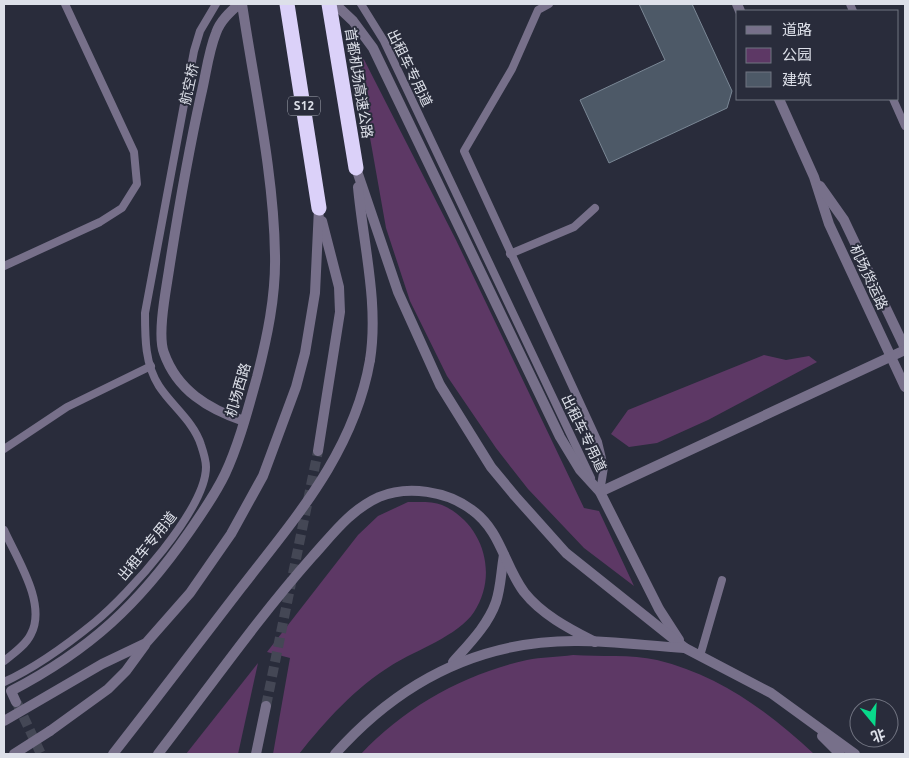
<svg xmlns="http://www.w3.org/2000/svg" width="909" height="758" font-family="Ubuntu,'Noto Sans SC',sans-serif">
<rect width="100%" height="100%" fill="#292c3b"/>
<g fill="#5d3865">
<polygon points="352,36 456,240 584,508 599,511 634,586 584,548 528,489 496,448 447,376 410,301 386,228"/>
<polygon points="764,355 786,360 809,356 817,362 708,420 657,443 629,447 611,434 628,410"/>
<path d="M408 502C418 502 433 501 442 505 483 523 499 574 474 612 458 636 416 650 392 665 355 688 326 720 299 754H273L290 658 267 652 358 535 378 516Z"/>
<path d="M573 655C600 657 631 654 657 660 719 675 769 712 814 754H361C405 707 464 674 527 660 541 657 558 657 573 655Z"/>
<polygon points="258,663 238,754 186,754"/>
</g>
<polygon fill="#4d5967" stroke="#7a8795" points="639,4 692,4 732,91 727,108 609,163 580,100 665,60"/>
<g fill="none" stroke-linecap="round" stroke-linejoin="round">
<g stroke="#444755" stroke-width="10" stroke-dasharray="10 5" stroke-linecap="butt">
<polyline points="17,703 41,754"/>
<polyline points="266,706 318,451"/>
</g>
<g stroke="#77708a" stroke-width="8">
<polyline points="361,4 384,41 591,478"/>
<polyline points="549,4 538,10 512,69 464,151 598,442 604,467 600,492"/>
<polyline points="850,4 853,11"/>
<polyline points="893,99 905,126"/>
<polyline points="510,254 574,227 595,208"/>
<polyline points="4,266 100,222 122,208 137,184 134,152 65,4"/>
<polyline points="4,449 67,407 151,366"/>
<path d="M4 530C17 559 47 604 31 634 26 645 13 654 4 661"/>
<polyline points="700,656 722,580"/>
<path d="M4 682C37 667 68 644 95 622 128 595 206 509 206 467 206 460 203 451 201 445 194 422 172 406 159 386 145 364 145 339 145 313L194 51 200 31 216 4"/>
</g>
<g stroke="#77708a" stroke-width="10">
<path d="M239 4C230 12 220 21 216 33 208 53 206 75 201 95 188 154 178 212 169 270 166 290 157 335 164 353 177 390 208 409 244 421"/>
<polyline points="335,4 353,21 373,48 560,437 580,470 600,492 659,609 679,640"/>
<polyline points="737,4 740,11"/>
<polyline points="779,99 814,177 829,224 905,387"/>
<polyline points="356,168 398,292 440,385 491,467 515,496 566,553 685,648 771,693 855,754"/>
<polyline points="820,186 844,220 905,348"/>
<path d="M358 187C363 243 379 303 370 360"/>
<polyline points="318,451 340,312 339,287 322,221"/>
<polyline points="600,492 905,350"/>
<path d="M453 662C469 644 488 625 496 602 501 587 501 571 504 555"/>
<path d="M16 702 11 691C90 650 139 604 189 532 202 513 215 495 225 474 239 444 248 409 257 377 267 338 276 296 275 255 274 174 254 85 242 4"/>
<polyline points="4,721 102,664 146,643 190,593 231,534 263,476 296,387 305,353 315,293 319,208"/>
<polyline points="50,731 108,689 126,671 145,645"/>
<polyline points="822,736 840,754"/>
<path d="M158 754C209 688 257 619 312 557 332 535 350 510 379 497 408 485 447 491 472 510 501 531 504 565 524 592 542 615 570 629 595 642"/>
<polyline points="256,754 266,706"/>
<path d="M335 754C400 681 479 640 578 641 614 641 649 646 685 648"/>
</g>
<g stroke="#dbd1f9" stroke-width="15">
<polyline points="287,4 319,208"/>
<polyline points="329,4 356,168"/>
</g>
<g stroke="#77708a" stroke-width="10">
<polyline points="14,754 50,731"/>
<path d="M113 754C156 699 198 644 241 588 296 517 354 452 370 360"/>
</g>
</g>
<g text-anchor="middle" stroke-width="4" stroke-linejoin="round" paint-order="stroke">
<rect fill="#292c3b" stroke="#a7aab5" stroke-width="1" x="288" y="96.5" width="32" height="19" rx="4"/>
<g font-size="12" font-weight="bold" fill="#dde0e9">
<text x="304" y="110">S12</text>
</g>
<g font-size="14" fill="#dde0e9" stroke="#292c3b">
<text transform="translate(410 68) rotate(64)" y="5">出租车专用道</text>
<text transform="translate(359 83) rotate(81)" y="5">首都机场高速公路</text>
<text transform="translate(189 84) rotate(-78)" y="5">航空桥</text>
<text transform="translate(869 277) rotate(65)" y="5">机场货运路</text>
<text transform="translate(238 390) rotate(-74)" y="5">机场西路</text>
<text transform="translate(584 433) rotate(64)" y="5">出租车专用道</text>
<text transform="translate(147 546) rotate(-51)" y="5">出租车专用道</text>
</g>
</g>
<rect width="909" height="758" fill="none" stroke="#dde0e9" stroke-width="10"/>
<rect x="736" y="10" width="162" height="90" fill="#292c3b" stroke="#717481"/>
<rect x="746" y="26" width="25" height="8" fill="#77708a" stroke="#717481"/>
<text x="782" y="35" font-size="15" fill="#dde0e9">道路</text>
<rect x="746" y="48" width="25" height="15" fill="#5d3865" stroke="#717481"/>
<text x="782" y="60" font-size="15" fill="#dde0e9">公园</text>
<rect x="746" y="72" width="25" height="15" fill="#4d5967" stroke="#717481"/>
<text x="782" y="85" font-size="15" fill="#dde0e9">建筑</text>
<g transform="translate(874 723) rotate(162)"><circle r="24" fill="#292c3b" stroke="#717481"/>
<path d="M0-4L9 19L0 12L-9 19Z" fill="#09d98b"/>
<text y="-8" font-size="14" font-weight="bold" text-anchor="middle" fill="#dde0e9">北</text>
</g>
</svg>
